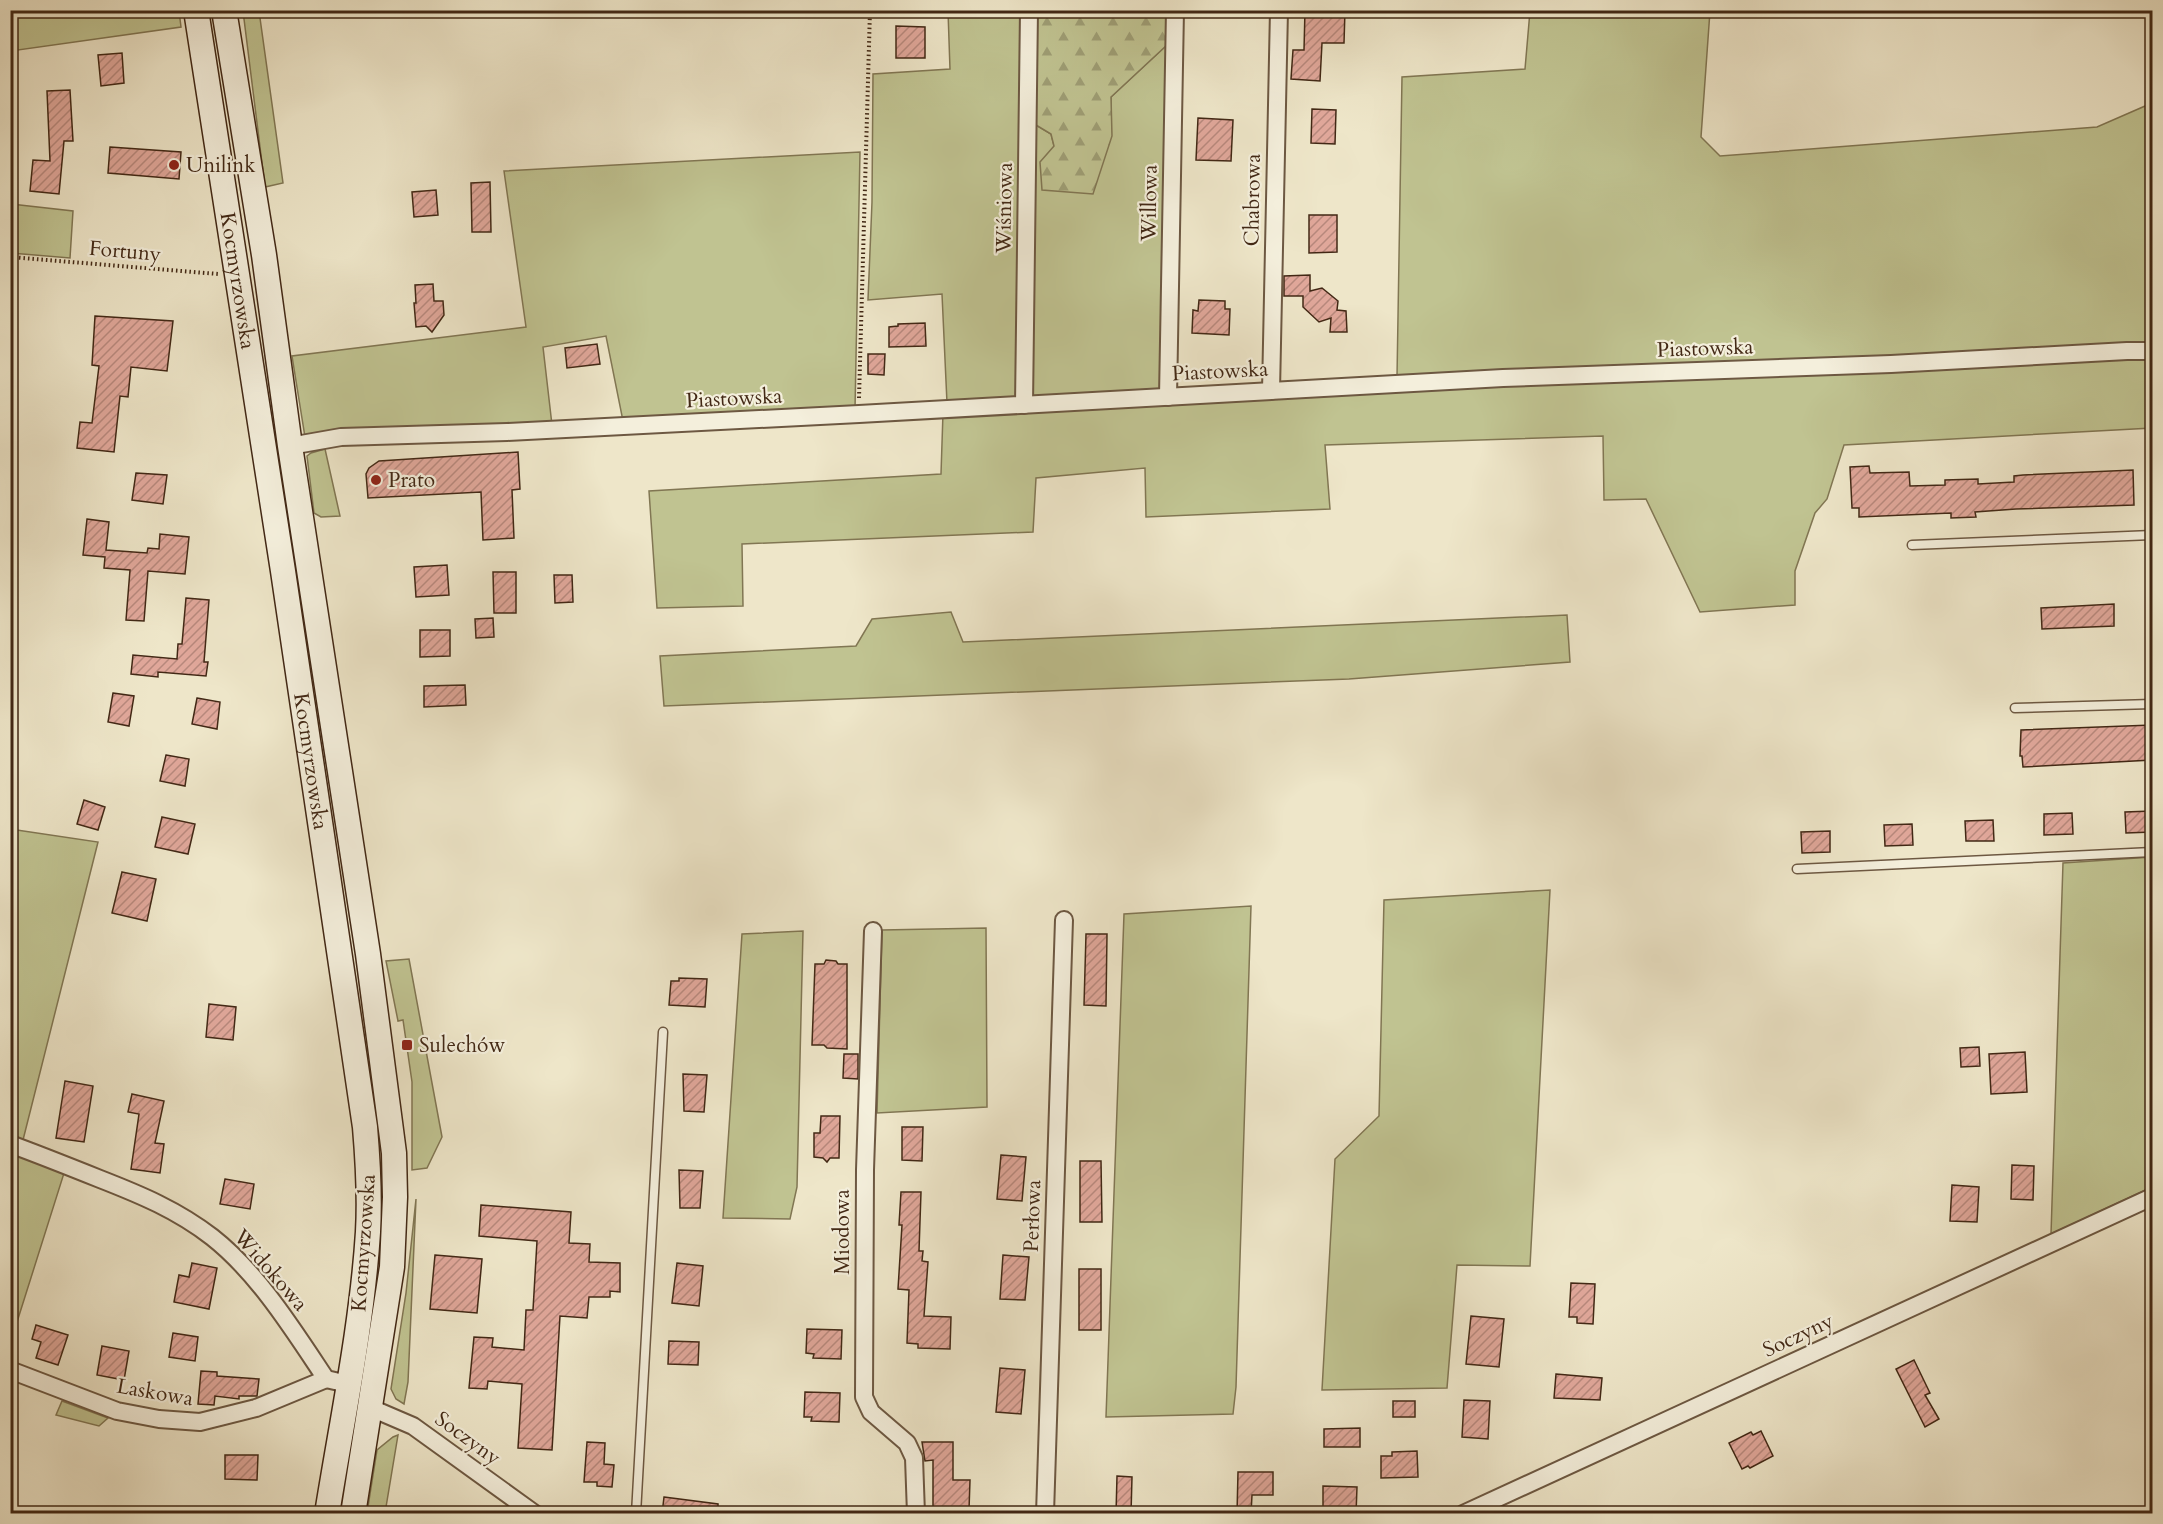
<svg xmlns="http://www.w3.org/2000/svg" width="2163" height="1524" font-family="Cardo,serif">
<defs>
<pattern id="forest-firs" width="22" height="20" patternUnits="userSpaceOnUse" patternTransform="scale(1.5)"><rect width="22" height="20" fill="#c0c391"/><path d="M5 1l3.5 6h-7zM16 11l3.5 6h-7z" fill="#9e9e75"/></pattern>
<pattern id="building-hatch" width="6" height="6" patternUnits="userSpaceOnUse" patternTransform="scale(1.5)"><rect width="6" height="6" fill="#e0a79a"/><path d="M-1 1l2-2M0 6l6-6M5 7l2-2" fill="none" stroke="#b7887c"/></pattern>
</defs>
<rect width="100%" height="100%" fill="#eee6c9"/>
<filter id="stains"><feTurbulence type="fractalNoise" baseFrequency=".00333" numOctaves="4"/><feColorMatrix values="0 0 0 0 .2 0 0 0 0 .09 0 0 0 0 .02 0 0 0 .5 -.17"/></filter>
<radialGradient id="worn" r=".72"><stop offset=".6" stop-color="#630" stop-opacity="0"/><stop offset="1" stop-color="#630" stop-opacity=".3"/></radialGradient>
<g fill="#c0c391" stroke="#817653" stroke-width="1.5">
<polygon points="10,11 179,11 181,27 11,51"/>
<polygon points="243,11 259,11 283,183 265,187"/>
<polygon points="948,11 1024,11 1017,401 947,403 942,294 868,300 872,202 873,74 950,69"/>
<polygon points="1530,11 1710,11 1701,137 1720,156 2097,127 2152,103 2152,346 1397,377 1402,77 1525,69"/>
<polygon points="1168,44 1165,393 1028,401 1031,122 1051,134 1054,146 1111,136 1111,97"/>
<polygon points="860,152 855,409 623,421 606,336 543,347 552,425 305,437 292,356 526,327 504,171"/>
<polygon points="11,204 73,211 70,258 11,253"/>
<polygon points="2152,356 2152,428 1844,445 1827,499 1815,513 1795,571 1795,605 1700,612 1646,499 1604,500 1603,436 1325,445 1330,509 1146,517 1145,468 1036,478 1033,532 742,544 743,606 657,608 649,491 941,474 943,413 1497,383"/>
<polygon points="325,449 340,516 321,517 314,513 307,456 311,453"/>
<polygon points="951,612 963,642 1567,615 1570,662 1349,679 664,706 660,656 856,646 872,619"/>
<polygon points="10,829 98,842 23,1140 10,1136"/>
<polygon points="2152,857 2152,1187 2051,1234 2063,863"/>
<polygon points="1550,890 1530,1266 1457,1265 1447,1388 1322,1390 1335,1159 1379,1116 1384,900"/>
<polygon points="1251,906 1236,1387 1233,1414 1106,1417 1124,914"/>
<polygon points="986,928 987,1107 877,1113 882,930"/>
<polygon points="803,931 797,1187 790,1219 723,1218 742,934"/>
<polygon points="409,959 442,1137 427,1168 412,1170 412,1082 403,1020 398,1021 386,961"/>
<polygon points="11,1148 65,1170 11,1341"/>
<polygon points="416,1199 408,1382 404,1404 396,1399 391,1389 406,1293"/>
<polygon points="62,1401 108,1418 99,1426 56,1415"/>
<polygon points="398,1435 385,1513 367,1513 377,1450 393,1437"/>
</g>
<polygon fill="url(#forest-firs)" stroke="#817653" stroke-width="1.5" points="1034,11 1169,11 1168,44 1111,97 1112,136 1093,194 1042,190 1040,162 1054,146 1051,134 1031,122"/>
<g fill="url(#building-hatch)" stroke="#422815" stroke-width="1.5">
<polygon points="1305,10 1345,10 1344,43 1322,43 1320,81 1291,79 1293,50 1304,50"/>
<polygon points="896,26 925,27 925,58 896,58"/>
<polygon points="122,53 124,83 101,86 98,55"/>
<polygon points="70,90 73,141 64,141 59,194 30,191 33,160 50,161 47,91"/>
<polygon points="1312,109 1336,110 1335,144 1311,143"/>
<polygon points="1198,118 1233,120 1231,161 1196,160"/>
<polygon points="110,147 181,152 179,179 108,173"/>
<polygon points="490,182 491,232 472,232 471,183"/>
<polygon points="436,190 438,215 414,217 412,192"/>
<polygon points="1309,215 1337,215 1337,252 1309,253"/>
<polygon points="1310,275 1310,291 1322,288 1338,301 1337,310 1346,311 1347,332 1330,332 1331,318 1319,322 1303,307 1303,296 1284,296 1284,276"/>
<polygon points="433,284 434,301 443,301 444,315 432,332 426,326 416,327 414,303 416,303 415,285"/>
<polygon points="1199,300 1225,301 1225,309 1230,309 1229,335 1192,333 1193,310 1198,311"/>
<polygon points="95,316 173,321 167,371 131,367 128,397 120,396 114,452 77,448 80,422 92,423 99,366 92,365"/>
<polygon points="925,323 926,346 889,347 889,327 898,326 898,324"/>
<polygon points="597,344 600,364 567,368 565,348"/>
<polygon points="868,354 885,354 884,375 868,374"/>
<polygon points="518,452 520,489 512,490 514,538 483,540 481,492 368,498 366,474 369,468 379,461"/>
<polygon points="1869,466 1870,473 1909,472 1910,486 1945,485 1945,480 1978,479 1978,484 2014,482 2014,476 2023,475 2133,470 2134,505 2016,509 1975,512 1976,517 1951,518 1951,513 1859,517 1859,508 1852,508 1850,467"/>
<polygon points="136,473 167,475 163,504 132,500"/>
<polygon points="87,519 109,522 106,550 147,553 148,548 159,549 160,534 189,537 185,574 148,571 144,621 126,620 130,570 104,568 105,557 83,555"/>
<polygon points="447,565 449,595 416,597 414,567"/>
<polygon points="493,572 516,572 516,613 494,613"/>
<polygon points="554,575 572,575 573,602 555,603"/>
<polygon points="186,598 209,600 204,662 208,662 206,676 158,672 158,677 131,674 133,655 177,659 178,644 182,644"/>
<polygon points="2114,604 2114,626 2042,629 2041,608"/>
<polygon points="493,618 494,637 476,638 475,619"/>
<polygon points="420,630 450,630 450,656 420,657"/>
<polygon points="465,685 466,705 424,707 424,686"/>
<polygon points="113,693 134,696 129,726 108,722"/>
<polygon points="197,698 220,702 217,729 192,724"/>
<polygon points="2152,725 2152,760 2023,767 2022,756 2020,756 2021,730"/>
<polygon points="166,755 189,759 185,786 160,781"/>
<polygon points="84,800 105,807 98,830 77,824"/>
<polygon points="2152,811 2152,832 2126,833 2125,812"/>
<polygon points="2072,813 2073,834 2044,835 2044,814"/>
<polygon points="162,817 195,824 188,854 155,847"/>
<polygon points="1993,820 1994,841 1966,841 1965,821"/>
<polygon points="1912,824 1913,845 1885,846 1884,825"/>
<polygon points="1830,831 1830,852 1802,853 1801,832"/>
<polygon points="122,872 156,879 147,921 112,913"/>
<polygon points="1086,934 1107,934 1106,1006 1084,1005"/>
<polygon points="826,960 836,961 838,964 847,964 847,1049 827,1048 824,1045 812,1045 815,964 824,964"/>
<polygon points="679,978 707,979 705,1007 669,1005 671,981 679,981"/>
<polygon points="209,1004 236,1007 233,1040 206,1037"/>
<polygon points="1979,1047 1980,1066 1961,1067 1960,1048"/>
<polygon points="2025,1052 2027,1092 1991,1094 1989,1054"/>
<polygon points="844,1054 858,1054 858,1079 843,1078"/>
<polygon points="683,1074 707,1075 704,1112 684,1111"/>
<polygon points="65,1081 93,1086 84,1142 56,1138"/>
<polygon points="132,1094 164,1101 155,1143 164,1144 160,1173 131,1169 139,1114 128,1112"/>
<polygon points="821,1116 840,1116 839,1158 830,1158 827,1162 823,1158 814,1157 814,1133 820,1133"/>
<polygon points="902,1127 923,1127 922,1161 902,1160"/>
<polygon points="1001,1155 1026,1157 1022,1201 997,1199"/>
<polygon points="1080,1161 1101,1161 1102,1222 1080,1222"/>
<polygon points="2012,1165 2034,1166 2033,1200 2011,1199"/>
<polygon points="679,1170 703,1171 700,1208 680,1208"/>
<polygon points="225,1179 254,1184 250,1209 220,1204"/>
<polygon points="1952,1185 1979,1187 1977,1222 1950,1221"/>
<polygon points="901,1192 921,1192 919,1251 923,1251 922,1261 928,1262 924,1316 951,1317 950,1349 918,1348 918,1344 907,1343 909,1290 898,1289 902,1225 899,1225"/>
<polygon points="481,1205 571,1212 569,1243 590,1244 589,1262 620,1263 620,1292 610,1291 610,1297 589,1297 587,1318 560,1316 552,1450 518,1448 522,1384 488,1381 487,1389 469,1388 474,1337 493,1338 492,1347 524,1350 526,1310 533,1310 537,1241 479,1236"/>
<polygon points="435,1255 482,1259 477,1313 430,1309"/>
<polygon points="1003,1255 1029,1257 1025,1300 1000,1299"/>
<polygon points="192,1263 217,1268 209,1309 174,1302 179,1275 189,1277"/>
<polygon points="677,1263 703,1266 699,1306 672,1303"/>
<rect x="1079" y="1269" width="22" height="61"/>
<polygon points="1571,1283 1595,1284 1593,1324 1577,1323 1577,1317 1569,1317"/>
<polygon points="1471,1316 1504,1319 1499,1367 1466,1364"/>
<polygon points="36,1325 68,1335 58,1365 36,1358 41,1342 32,1339"/>
<polygon points="807,1329 842,1330 841,1359 813,1358 814,1354 806,1353"/>
<polygon points="173,1333 198,1337 195,1361 169,1357"/>
<polygon points="669,1341 699,1342 698,1365 668,1364"/>
<polygon points="102,1346 129,1351 124,1380 97,1375"/>
<polygon points="1914,1360 1930,1393 1925,1395 1939,1419 1925,1427 1896,1369"/>
<polygon points="1000,1368 1025,1370 1021,1414 996,1412"/>
<polygon points="201,1371 217,1372 217,1376 259,1379 257,1396 239,1396 239,1399 215,1396 214,1405 198,1404"/>
<polygon points="1556,1374 1602,1378 1600,1400 1554,1398"/>
<polygon points="805,1392 840,1393 839,1422 811,1421 812,1417 804,1417"/>
<polygon points="1464,1400 1490,1401 1488,1439 1462,1437"/>
<rect x="1393" y="1401" width="22" height="16"/>
<polygon points="1360,1428 1360,1447 1324,1447 1324,1429"/>
<polygon points="1761,1431 1773,1456 1750,1468 1748,1466 1742,1469 1729,1443 1751,1432 1753,1435"/>
<polygon points="587,1442 605,1443 604,1464 614,1465 612,1487 597,1486 597,1482 584,1482"/>
<polygon points="922,1442 953,1442 953,1480 970,1480 969,1510 933,1509 933,1460 925,1461"/>
<polygon points="1417,1451 1418,1477 1381,1478 1381,1456 1392,1456 1392,1452"/>
<polygon points="225,1455 258,1455 257,1480 225,1479"/>
<polygon points="1238,1472 1273,1472 1273,1495 1252,1495 1251,1514 1237,1514"/>
<polygon points="1117,1476 1132,1477 1131,1514 1116,1514"/>
<polygon points="1323,1486 1357,1487 1356,1514 1323,1514"/>
<polygon points="664,1497 718,1504 718,1514 662,1514"/>
</g>
<g fill="none" stroke-linecap="round" stroke-linejoin="round">
<defs>
<g id="service">
<polyline points="1912,545 2152,535"/>
<polyline points="2015,708 2152,704"/>
<polyline points="1797,869 2152,852"/>
<polyline points="636,1514 663,1032"/>
</g>
<g id="minor">
<polyline points="1271,391 1279,10"/>
<polyline points="1168,397 1175,10"/>
<polyline points="1024,405 1029,10"/>
<polyline points="290,446 341,437 507,432 859,414 1503,378 1891,364 2127,351 2152,351"/>
<polyline points="873,931 865,1170 864,1397 871,1412 907,1443 914,1458 916,1514"/>
<path d="M10 1144C40 1155 70 1167 100 1179 141 1195 177 1210 212 1237 258 1273 294 1331 326 1379L348 1384"/>
<polyline points="10,1370 117,1411 159,1419 200,1422 256,1408 326,1379"/>
<polyline points="371,1408 413,1426 535,1514"/>
<polyline points="1045,1514 1064,920"/>
<polyline points="1463,1514 2152,1197"/>
</g>
<g id="secondary">
<path id="s1" d="M196 10 283 571 365 1127C368 1162 370 1197 368 1232 362 1326 342 1420 327 1514"/>
<polyline points="224,10 264,255 290,446 368,954 394,1153 395,1197 392,1267 353,1514"/>
</g>
</defs>
<use href="#service" stroke="#6d5842" stroke-width="11"/>
<use href="#minor" stroke="#6d5842" stroke-width="20"/>
<use href="#secondary" stroke="#422815" stroke-width="27"/>
<g stroke="#422815" stroke-width="4" stroke-dasharray="1.5 3" stroke-linecap="butt">
<polyline points="10,257 218,274"/>
<polyline points="859,398 870,10"/>
</g>
<use href="#service" stroke="#f4efdc" stroke-width="8"/>
<use href="#minor" stroke="#f4efdc" stroke-width="16"/>
<use href="#secondary" stroke="#f4efdc" stroke-width="24"/>
</g>
<g fill="#8f2418" stroke="#f4efdc" stroke-width="2">
<circle cx="174" cy="165" r="6"/>
<circle cx="376" cy="480" r="6"/>
<rect x="401" y="1039" width="12" height="12" rx="3"/>
</g>
<g text-anchor="middle" stroke-width="4.5" stroke-linejoin="round" paint-order="stroke">
<g font-size="21" fill="#422815" stroke="#f4efdc" text-anchor="start">
<text x="186" y="172">Unilink</text>
<text x="388" y="487">Prato</text>
<text x="419" y="1052">Sulechów</text>
</g>
<g font-size="21" fill="#422815" stroke="#f4efdc">
<text transform="translate(1252 200) rotate(-89)" y="7">Chabrowa</text>
<text transform="translate(1149 203) rotate(-89)" y="7">Willowa</text>
<text transform="translate(1004 208) rotate(-89)" y="7">Wiśniowa</text>
<text transform="translate(125 251) rotate(5)" y="7">Fortuny</text>
<text dy="7" stroke="none"><textPath href="#s1" startOffset="274">Kocmyrzowska</textPath></text>
<text transform="translate(1705 348) rotate(-2)" y="7">Piastowska</text>
<text transform="translate(1220 371) rotate(-3)" y="7">Piastowska</text>
<text transform="translate(734 398) rotate(-3)" y="7">Piastowska</text>
<text dy="7" stroke="none"><textPath href="#s1" startOffset="760">Kocmyrzowska</textPath></text>
<text transform="translate(1032 1216) rotate(-88)" y="7">Perłowa</text>
<text transform="translate(842 1232) rotate(-90)" y="7">Miodowa</text>
<text transform="translate(363 1243) rotate(-86)" y="7">Kocmyrzowska</text>
<text transform="translate(271 1270) rotate(49)" y="7">Widokowa</text>
<text transform="translate(1798 1335) rotate(-25)" y="7">Soczyny</text>
<text transform="translate(155 1392) rotate(10)" y="7">Laskowa</text>
<text transform="translate(468 1438) rotate(36)" y="7">Soczyny</text>
</g>
</g>
<rect width="2163" height="1524" fill="none" stroke="#eee6c9" stroke-width="36"/>
<rect x="12" y="12" width="2139" height="1500" fill="none" stroke="#422815" stroke-width="3"/>
<rect x="18" y="18" width="2127" height="1488" fill="none" stroke="#422815" stroke-width="1.5"/>
<rect width="100%" height="100%" filter="url(#stains)"/>
<rect width="100%" height="100%" fill="url(#worn)"/>
</svg>
